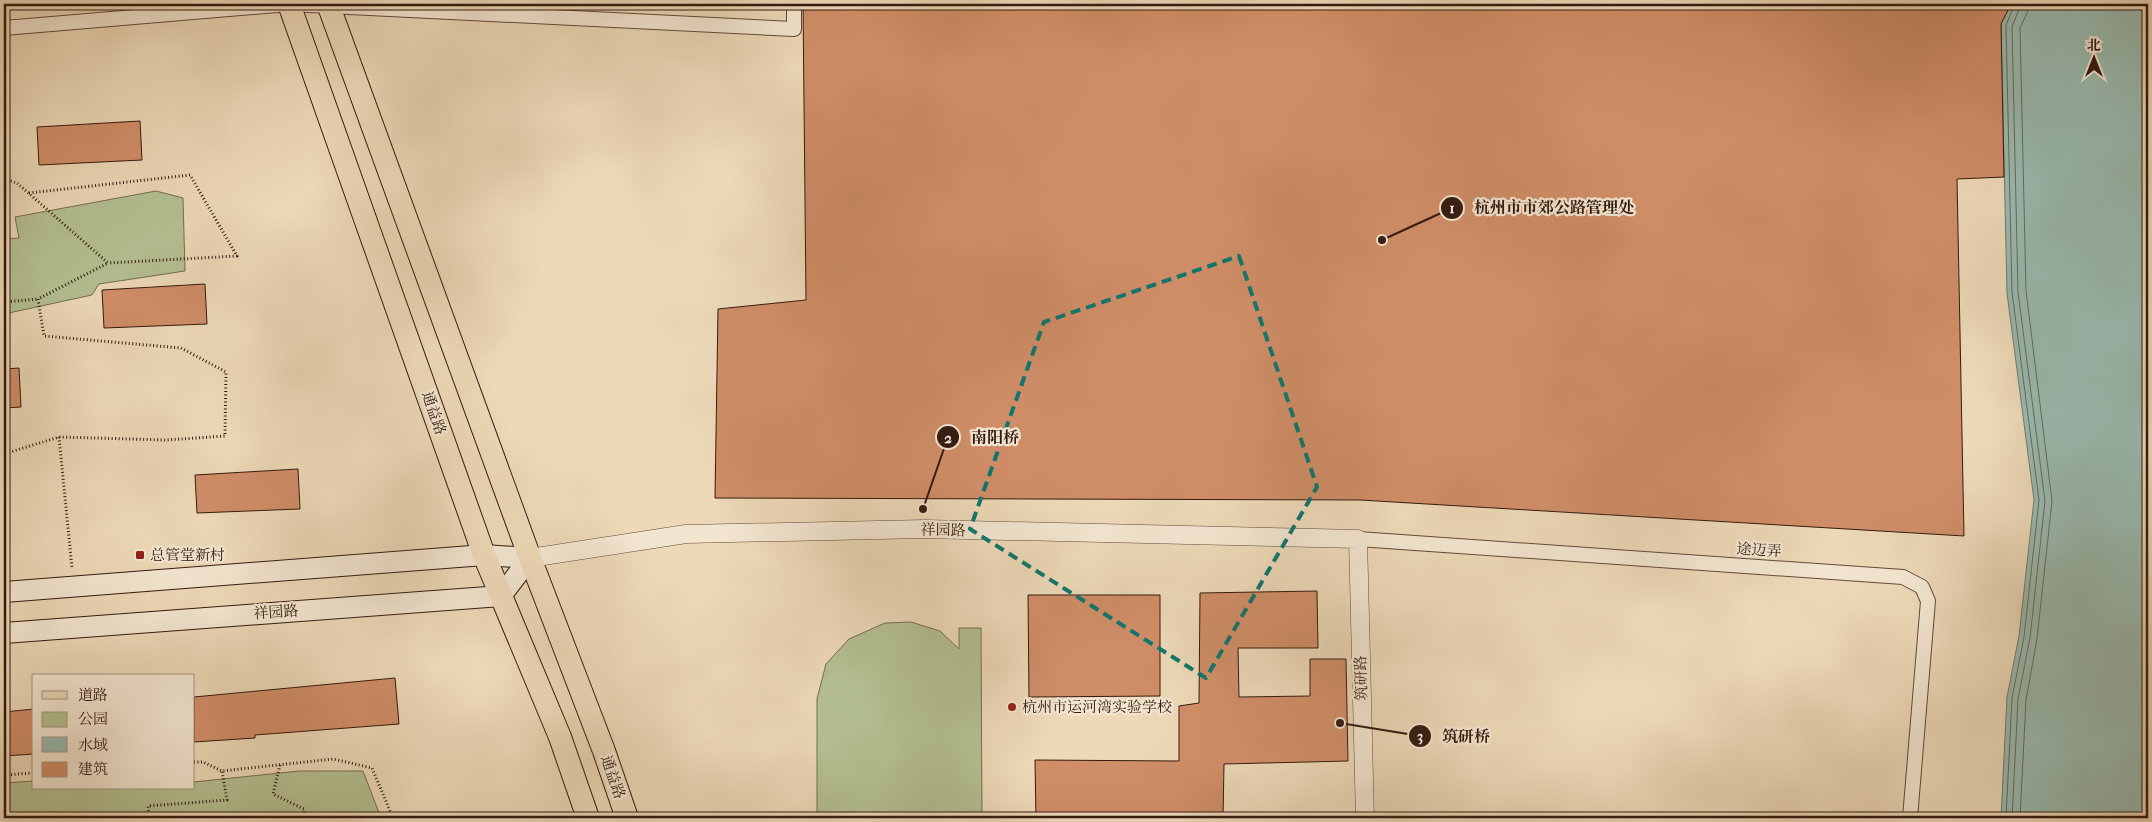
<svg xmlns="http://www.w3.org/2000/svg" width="2152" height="822" font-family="'IM FELL French Canon','Noto Serif SC',serif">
<rect width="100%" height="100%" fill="#edd9b8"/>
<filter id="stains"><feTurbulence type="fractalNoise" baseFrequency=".004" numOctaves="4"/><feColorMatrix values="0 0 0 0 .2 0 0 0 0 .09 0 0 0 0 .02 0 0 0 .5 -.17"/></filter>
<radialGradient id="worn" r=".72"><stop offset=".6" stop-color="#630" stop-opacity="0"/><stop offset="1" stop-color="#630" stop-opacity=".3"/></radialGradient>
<g fill="#b4c092" stroke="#746d51">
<polygon points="156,191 183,198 185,271 99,284 92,295 4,314 4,239 19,238 15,217"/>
<polygon points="911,622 940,631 959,649 959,628 981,628 982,818 817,818 817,699 826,664 849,639 885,623"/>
<polygon points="299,771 363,771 381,818 4,818 4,783 34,781 34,788 194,788 194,782"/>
</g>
<polygon fill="#99bab0" stroke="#707a70" points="2011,4 2148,4 2148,818 2001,818 2007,697 2019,636 2034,500 2007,293 2001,24"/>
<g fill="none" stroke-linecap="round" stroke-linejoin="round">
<g stroke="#666a60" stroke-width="1">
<polyline points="2006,818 2012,698 2024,637 2039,500 2012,292 2006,25 2015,4"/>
<polyline points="2012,818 2018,699 2030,638 2045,501 2018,292 2012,27 2021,4"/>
<polyline points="2020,818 2026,700 2037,639 2052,501 2026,291 2020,28 2028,11 2029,4"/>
</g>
</g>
<g fill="#d08e68" stroke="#331a10">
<polygon points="803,4 2011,4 2001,24 2004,177 1957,179 1964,536 1360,500 715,498 718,309 806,300"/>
<polygon points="140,121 142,160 39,165 37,127"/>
<polygon points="205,284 207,324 104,328 102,290"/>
<polygon points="19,368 21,407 4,408 4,369"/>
<polygon points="298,469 300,509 197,513 195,475"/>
<polygon points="1317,591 1318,648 1238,648 1239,697 1310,696 1310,659 1346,659 1348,761 1224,764 1223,818 1036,818 1035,760 1179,761 1179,706 1199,703 1200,593"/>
<polygon points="1028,595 1160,595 1160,696 1029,697"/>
<polygon points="395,678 399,724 255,735 255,738 194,742 194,697"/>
<polygon points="34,709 34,754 4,756 4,712"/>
</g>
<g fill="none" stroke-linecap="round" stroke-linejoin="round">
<defs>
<g id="minor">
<polyline points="4,28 289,4 794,29 794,4"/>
<polyline points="1358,539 1903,577 1922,587 1928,601 1910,818"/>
</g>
<polyline id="tertiary" points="530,558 686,534 925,529 1358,539 1365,818"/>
<g id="secondary">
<polyline points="4,592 484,555 530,558"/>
<polyline points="4,633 501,596 530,558"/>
</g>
<g id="primary">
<polyline points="289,4 484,555 560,737 588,818"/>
<polyline points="328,4 530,558 604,751 627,818"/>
</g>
</defs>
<use href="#minor" stroke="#624a3a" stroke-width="16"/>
<use href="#tertiary" stroke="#624a3a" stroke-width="19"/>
<use href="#secondary" stroke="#331a10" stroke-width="22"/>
<use href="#primary" stroke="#331a10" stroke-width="24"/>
<g stroke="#331a10" stroke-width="3" stroke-dasharray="1 2.5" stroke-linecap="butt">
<polyline points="4,179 17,183 108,263 38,299 44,336 181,348 226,372 225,436 166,440 59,437 4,454"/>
<polyline points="29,193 190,175 237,256 108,263"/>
<polyline points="4,302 38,299"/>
<polyline points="59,437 72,568"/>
<polyline points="194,762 203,762 222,771 333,759 372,768 393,818"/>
<polyline points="280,765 273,794 304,809 304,818"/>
<polyline points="4,775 34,773"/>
<polyline points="20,818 51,815 51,818"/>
<polyline points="149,818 148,806 227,800 222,771"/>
</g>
<use href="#minor" stroke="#f3e6d1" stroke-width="14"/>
<use href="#tertiary" stroke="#f3e6d1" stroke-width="18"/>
<use href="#secondary" stroke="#f3e6d1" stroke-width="20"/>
<use href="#primary" stroke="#edd9b8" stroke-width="22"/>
</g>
<path fill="none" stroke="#0f766e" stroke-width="4" stroke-dasharray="10 6" stroke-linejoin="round" d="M1239 256 1317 487 1206 678 970 529 1044 322Z"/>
<g fill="#8f2418" stroke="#f3e6d1" stroke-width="2">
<rect x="135" y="550" width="10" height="10" rx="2.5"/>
<circle cx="1012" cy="707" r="5"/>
</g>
<g text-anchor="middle" stroke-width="4.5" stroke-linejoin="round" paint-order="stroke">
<g font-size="15" fill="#331a10" stroke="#f3e6d1">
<text transform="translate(434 413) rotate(71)" y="5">通益路</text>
<text transform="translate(943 530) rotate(1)" y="5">祥园路</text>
<text transform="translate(1759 550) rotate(4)" y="5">途迈弄</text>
<text transform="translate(276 612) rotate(-4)" y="5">祥园路</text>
<text transform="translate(1361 678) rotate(-91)" y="5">筑研路</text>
<text transform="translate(613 777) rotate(71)" y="5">通益路</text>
</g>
<g font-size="15" fill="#331a10" stroke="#f3e6d1" text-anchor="start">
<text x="150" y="560">总管堂新村</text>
<text x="1022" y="712">杭州市运河湾实验学校</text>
</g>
</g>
<path fill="none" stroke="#331a10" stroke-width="2" d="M1382 240L1452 208M923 509L948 437M1340 723L1420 736"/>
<g fill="#331a10" stroke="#f3e6d1" stroke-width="2">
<circle cx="1382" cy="240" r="5"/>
<circle cx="923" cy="509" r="5"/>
<circle cx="1340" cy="723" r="5"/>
<circle cx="1452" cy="208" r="12"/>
<circle cx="948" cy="437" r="12"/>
<circle cx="1420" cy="736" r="12"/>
</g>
<g font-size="15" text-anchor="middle" font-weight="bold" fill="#fff">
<text x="1452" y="213">1</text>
<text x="948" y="443">2</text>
<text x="1420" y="741">3</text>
</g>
<g font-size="16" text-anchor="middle" font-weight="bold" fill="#331a10" stroke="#f3e6d1" stroke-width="4.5" stroke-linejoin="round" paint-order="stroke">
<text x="1554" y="213">杭州市市郊公路管理处</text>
<text x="995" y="443">南阳桥</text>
<text x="1466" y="742">筑研桥</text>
</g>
<rect width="2152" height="822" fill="none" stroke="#edd9b8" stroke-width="20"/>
<rect x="5" y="5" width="2142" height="812" fill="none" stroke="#331a10" stroke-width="2.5"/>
<rect x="10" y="10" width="2132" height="802" fill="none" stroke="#331a10"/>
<rect x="32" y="674" width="162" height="115" fill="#f3e6d1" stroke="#a69484"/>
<rect x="42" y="691" width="25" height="8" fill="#edd9b8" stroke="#a69484"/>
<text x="78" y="700" font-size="15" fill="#331a10">道路</text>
<rect x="42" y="712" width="25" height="15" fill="#b4c092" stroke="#a69484"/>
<text x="78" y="724" font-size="15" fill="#331a10">公园</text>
<rect x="42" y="737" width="25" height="15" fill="#99bab0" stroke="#a69484"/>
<text x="78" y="750" font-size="15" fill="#331a10">水域</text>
<rect x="42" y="762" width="25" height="15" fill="#d08e68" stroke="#a69484"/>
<text x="78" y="774" font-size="15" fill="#331a10">建筑</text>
<g transform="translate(2094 58)" stroke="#f3e6d1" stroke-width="4" paint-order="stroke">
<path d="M0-4L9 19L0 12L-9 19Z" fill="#331a10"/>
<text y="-8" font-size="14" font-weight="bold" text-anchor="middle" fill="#331a10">北</text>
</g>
<rect width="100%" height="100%" filter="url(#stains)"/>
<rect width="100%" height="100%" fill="url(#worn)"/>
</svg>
